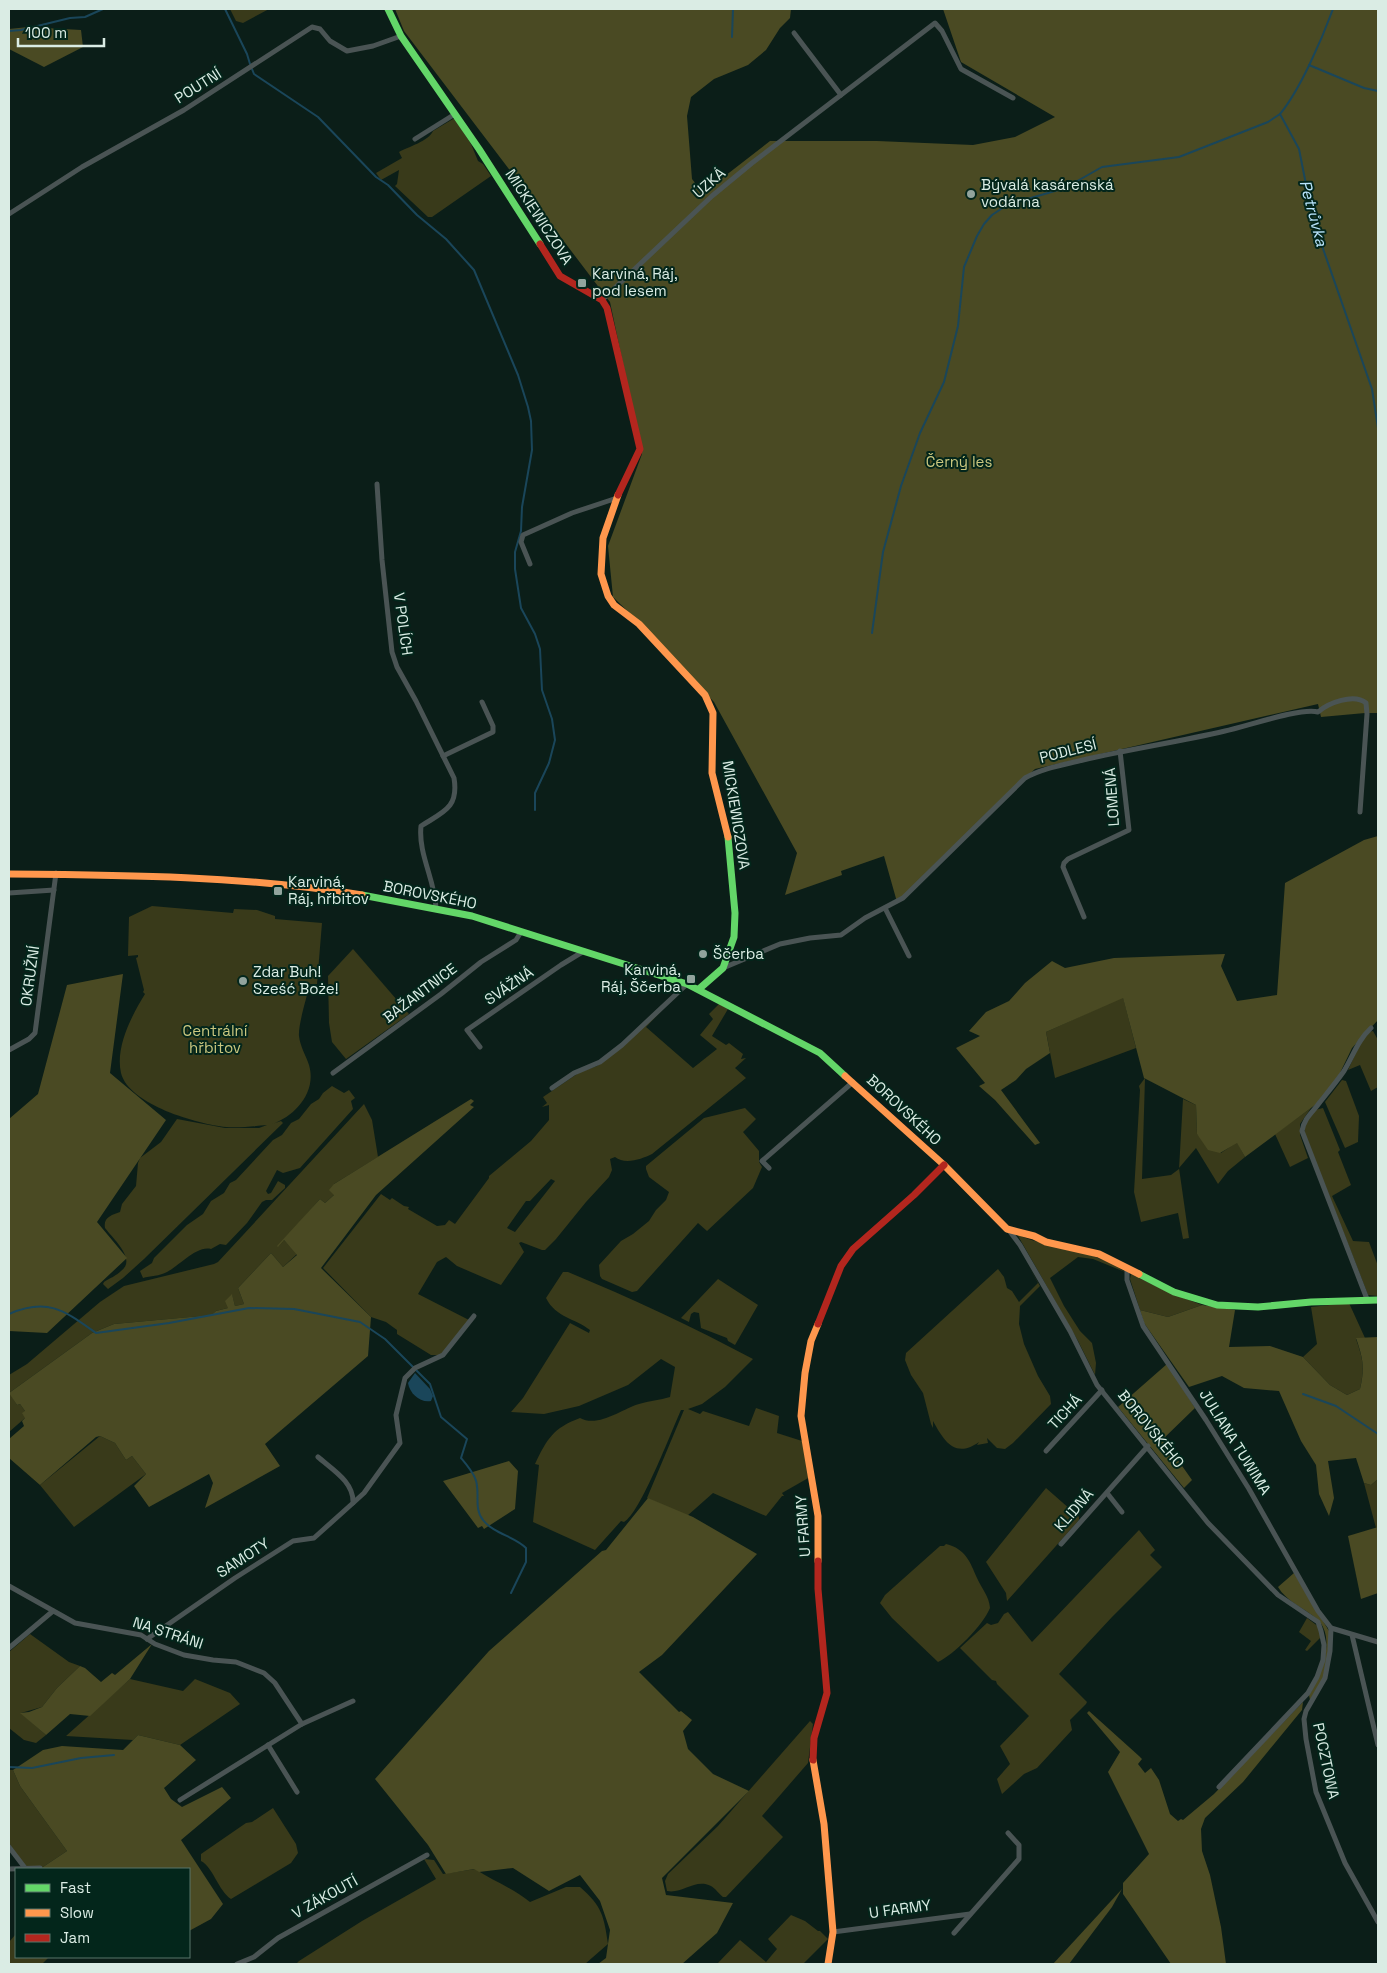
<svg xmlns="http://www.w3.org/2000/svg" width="1387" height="1973" font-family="'Space Grotesk',sans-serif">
<rect width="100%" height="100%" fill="#0b1e18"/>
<g fill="#393a1a" fill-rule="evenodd">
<polygon points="230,9 269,9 243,23 236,21"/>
<path d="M453 119H455L471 144 478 161 483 164 491 176 432 217H428L395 186 397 184 399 170 381 180 376 173 402 158 399 152C408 147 429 141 433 131Z"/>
<path d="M152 906 233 913 234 909 257 910 275 916V919L322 923 317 984H310C307 996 298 1025 299 1036 300 1046 306 1056 309 1065 317 1092 295 1116 272 1124L281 1121 283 1123 144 1259 123 1278 108 1289 103 1284 104 1282C110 1278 116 1276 121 1271 137 1259 113 1239 105 1228 103 1217 112 1215 120 1212L122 1204 136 1186 138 1163 140 1158 161 1142 177 1119 225 1128H259L267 1125C254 1126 240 1128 226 1127 198 1124 129 1105 121 1073 115 1047 132 1015 145 994L143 992 144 990 136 958 138 957V955L128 956 129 917Z"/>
<polygon points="353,949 409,1014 346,1059 332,1042 329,1023 328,976"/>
<polygon points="1123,997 1136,1048 1055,1078 1046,1032"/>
<path d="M671 1001 646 1027 693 1068 717 1049 700 1035 713 1019 709 1014 719 1004 728 1009 712 1036 726 1045 729 1043 743 1054 741 1059 746 1058 735 1068 746 1078 652 1154C642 1159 625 1165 615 1157L610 1159 612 1170 609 1177 586 1202 556 1239 545 1250H542L521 1242 519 1243 524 1252 501 1285 457 1266 446 1257 437 1262 418 1294 469 1320 441 1355H431L397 1334V1330L386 1322 371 1317 323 1268 381 1194 390 1200 392 1198 404 1206 409 1207 408 1209 437 1226 445 1225 449 1220 455 1224 489 1178V1176L531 1141 549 1120V1105L542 1107 547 1103 543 1097 580 1072 597 1066 622 1047ZM551 1179 555 1181 515 1232 507 1228 526 1201H530Z"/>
<polygon points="1373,1031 1378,1040 1378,1087 1371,1091 1360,1065 1348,1070 1359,1046 1367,1032"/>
<polygon points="1145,1078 1142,1179 1171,1175 1179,1169 1183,1099 1196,1105 1197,1134 1221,1153 1237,1142 1245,1157 1228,1171 1218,1184 1196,1148 1179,1168 1189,1238 1183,1239 1178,1213 1141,1222 1134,1192 1140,1090 1139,1086"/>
<polygon points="1342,1080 1346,1081 1359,1116 1358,1142 1345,1148 1325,1102"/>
<path d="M332 1086 344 1093 349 1090 355 1098 351 1101 353 1109 300 1168 283 1173 277 1170 266 1191 268 1194 271 1193 278 1181 285 1185V1188L272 1200H266L262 1202 247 1223 226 1245 220 1244 211 1249C197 1245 179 1266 167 1272 160 1276 150 1276 143 1278L140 1271 152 1263 154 1258 187 1225 203 1214 211 1201 224 1193 230 1183 236 1180 273 1140 282 1135 291 1123 299 1119 311 1104 319 1099 323 1093Z"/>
<polygon points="364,1104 372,1120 378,1157 334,1184 334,1195 325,1203 320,1199 278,1247 284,1240 297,1254 283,1267 271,1253 238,1288 244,1304 235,1306 232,1295 228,1308 216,1311 213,1315 114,1324 92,1333 9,1393 9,1375 27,1364 100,1302 124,1286 214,1264 218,1262"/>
<polygon points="745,1108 756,1119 743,1132 759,1151 759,1162 762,1167 753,1188 707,1231 698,1223 637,1291 632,1292 602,1279 600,1276 599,1265 621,1241 633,1234 649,1221 656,1210 666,1200 669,1192 649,1177 646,1169 646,1166 704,1118"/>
<polygon points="1311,1108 1300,1124 1300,1135 1308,1158 1290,1167 1275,1134"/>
<polygon points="1323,1108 1340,1150 1338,1152 1351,1185 1332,1196 1353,1241 1369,1242 1378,1266 1378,1296 1368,1295 1305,1134 1304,1124 1315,1110"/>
<path d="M1017 1234C1038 1245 1061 1245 1082 1252 1097 1257 1112 1263 1125 1272L1093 1259 1078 1257 1050 1278 1064 1306 1080 1331 1092 1343 1096 1363 1095 1375 1078 1341Z"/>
<path d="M1028 1265 1040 1286 1020 1306 1019 1324 1024 1344 1038 1376 1050 1396 1051 1404 1013 1443 1005 1449 997 1448 987 1438 988 1443 977 1445 979 1442C955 1459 944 1441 933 1421V1428L931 1424 923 1393 911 1375 905 1360 906 1353 998 1269 1004 1277 1007 1288 1012 1291 1019 1302 1038 1283Z"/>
<path d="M563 1272H568C631 1298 693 1327 753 1359L725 1387 702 1404 688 1409 700 1414 703 1411 749 1426 756 1408 779 1416 777 1433 802 1441 810 1477 782 1493 784 1496H782L766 1516 713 1493 687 1516 647 1498 684 1410H681C672 1430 640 1514 624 1522L621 1521 595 1550 533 1522 539 1465 535 1464C547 1439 553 1428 580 1418 598 1428 622 1409 639 1404 649 1401 660 1400 670 1397L675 1367 661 1359 628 1385 579 1406 544 1414 511 1412 523 1398 570 1323 589 1333 590 1330C575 1318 556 1318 546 1298Z"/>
<polygon points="1131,1274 1168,1292 1202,1305 1168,1317 1140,1310 1130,1279"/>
<polygon points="718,1279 758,1305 735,1345 728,1341 727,1338 701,1328 699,1313 694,1312 691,1314 689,1322 681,1318"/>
<path d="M1349 1303 1365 1338 1356 1339C1363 1359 1365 1368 1360 1389L1347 1395 1330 1385 1303 1357 1317 1344 1311 1307Z"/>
<polygon points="10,1393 17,1405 20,1404 25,1411 25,1418 9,1432 9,1394"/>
<polygon points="100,1436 115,1443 126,1460 132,1456 146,1474 74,1527 40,1485"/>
<polygon points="1378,1479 1378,1498 1377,1499 1378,1527 1376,1528 1364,1483 1371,1485"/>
<polygon points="1046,1488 1079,1517 1079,1520 1007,1601 1006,1593 986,1562"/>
<polygon points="1139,1530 1155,1550 1150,1555 1162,1567 1112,1617 1059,1674 1087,1702 1086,1704 1070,1720 1072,1730 1037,1768 1024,1774 1002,1794 997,1779 1010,1764 1000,1746 1029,1716 997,1684 996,1681 992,1680 960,1648 987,1623 991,1625 998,1623 1004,1614 1008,1612 1032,1642"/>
<path d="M946 1544C966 1549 970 1562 977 1578 982 1589 989 1596 990 1608 983 1625 954 1655 938 1662L892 1618 880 1603 885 1595 940 1546H944Z"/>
<polygon points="1307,1618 1319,1627 1321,1637 1307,1651 1305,1650 1311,1641 1299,1632"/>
<polygon points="30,1634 69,1662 80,1666 57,1688 42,1707 21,1713 46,1735 36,1743 24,1740 9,1728 9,1652"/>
<polygon points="130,1679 183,1691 195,1679 230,1693 240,1704 180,1745 138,1735 133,1740 66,1736"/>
<path d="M810 1721 813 1724 808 1763 762 1816 783 1837 726 1897H723C719 1894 715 1888 711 1886 695 1878 683 1894 667 1891L665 1881 668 1874 718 1826Z"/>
<polygon points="9,1770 13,1770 20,1786 67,1851 40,1869 27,1869 9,1843"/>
<path d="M273 1808 296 1844 298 1853 291 1863 231 1899C218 1890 213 1867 201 1861V1854L246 1823 252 1822Z"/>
<path d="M424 1859 434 1860 443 1874 475 1869C493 1881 513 1888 530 1902L566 1887H580C602 1906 604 1916 608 1944L585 1964H296L299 1961 362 1921 436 1879Z"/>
<polygon points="791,1915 805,1921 818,1931 820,1931 828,1939 803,1964 717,1964 740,1940 766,1962 777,1949 768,1939"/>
<polygon points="16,1934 16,1957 49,1957 42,1964 9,1964 9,1942"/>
</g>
<g fill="#4a4a23">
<polygon points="395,9 791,9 790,18 780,28 766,50 748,65 714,79 691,97 687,116 692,179 703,193 770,141 877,141 973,145 1015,137 1055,117 961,62 943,9 1378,9 1378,713 1365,713 1321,717 1318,704 1035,769 897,902 884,856 841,871 842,875 785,895 797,853 714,702 642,625 613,597 608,546 642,454 610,302 404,31"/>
<polygon points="28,27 81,30 83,47 44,67 9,49 9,29"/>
<polygon points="1378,836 1378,1020 1352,1048 1339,1075 1319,1102 1245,1157 1237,1143 1220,1153 1208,1150 1197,1134 1196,1105 1144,1078 1123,998 1046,1032 1050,1053 1026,1069 1016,1080 1001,1090 1040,1143 1035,1145 995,1100 979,1086 985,1083 956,1048 980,1036 969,1031 986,1012 1009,1001 1025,983 1052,961 1065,968 1114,958 1225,954 1221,966 1237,1001 1277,995 1285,883 1364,840"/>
<polygon points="123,974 110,1073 166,1120 97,1222 127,1258 47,1333 9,1331 9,1119 38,1094 67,985"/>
<polygon points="471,1099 474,1101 470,1105 474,1107 376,1195 321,1268 371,1317 368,1356 265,1444 280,1466 205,1508 213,1483 209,1474 149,1507 134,1486 146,1474 132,1456 126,1460 115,1443 100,1436 96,1437 40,1485 9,1458 9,1439 24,1426 22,1421 25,1418 22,1413 25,1411 20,1404 17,1405 9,1393 92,1333 114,1324 212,1315 216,1311 228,1308 225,1301 232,1294 235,1306 244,1304 238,1288 271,1253 283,1267 297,1255 284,1240 278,1247 277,1246 320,1199 325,1203 334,1195 329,1190 334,1184"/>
<path d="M1202 1305 1235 1310 1229 1347 1270 1346 1303 1357 1330 1385 1347 1395 1360 1389C1365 1368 1363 1358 1356 1338L1378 1337V1479L1371 1485 1364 1483 1356 1458 1328 1461 1334 1498 1329 1516 1319 1494 1316 1465 1301 1441 1279 1391 1244 1388 1222 1376 1189 1387 1144 1323 1140 1310 1168 1317Z"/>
<polygon points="1167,1364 1195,1408 1163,1439 1192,1480 1184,1488 1118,1407"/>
<polygon points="509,1461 518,1471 515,1509 484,1529 482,1526 478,1528 443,1481"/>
<polygon points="648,1498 693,1517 757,1554 662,1655 639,1672 679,1712 681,1711 692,1720 683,1731 688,1749 713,1774 749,1791 662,1878 666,1895 733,1903 717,1933 682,1964 598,1964 606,1958 610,1930 600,1901 580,1875 549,1891 513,1868 479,1872 474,1869 446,1874 428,1845 375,1779 489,1651 602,1551 606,1550"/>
<polygon points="1378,1527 1378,1593 1361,1599 1348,1536"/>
<path d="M1294 1573 1329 1631V1649L1324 1677 1310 1700 1309 1695C1321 1677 1337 1637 1317 1619 1304 1608 1286 1601 1278 1587Z"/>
<polygon points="152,1644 130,1679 90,1716 70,1714 46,1735 20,1713 29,1712 42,1707 57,1688 80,1666 85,1668 101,1682 112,1673 115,1675"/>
<polygon points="1303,1702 1302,1710 1243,1782 1205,1818 1201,1829 1202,1851 1210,1875 1221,1927 1226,1964 1171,1964 1123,1894 1123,1883 1149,1854 1108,1772 1120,1752 1087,1713 1089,1711 1139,1756 1142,1759 1138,1764 1145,1773 1151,1768 1159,1780 1170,1814 1178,1821 1181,1819 1183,1820 1214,1794"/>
<polygon points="138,1735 180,1745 196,1760 164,1788 171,1799 182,1807 222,1787 231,1798 181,1840 223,1904 211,1919 189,1931 189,1869 40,1869 67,1851 20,1786 13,1770 43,1750 62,1746 123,1750"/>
<polygon points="1122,1889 1112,1907 1069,1964 1053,1964"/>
</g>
<path fill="#1a465a" d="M415 1373 430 1389 433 1396 431 1401C420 1403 410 1394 408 1383Z"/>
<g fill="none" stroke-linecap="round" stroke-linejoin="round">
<g stroke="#1a465a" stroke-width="2">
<polyline points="225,9 247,54 250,64"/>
<path d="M1333 9C1322 39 1300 90 1280 114L1299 149 1313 220 1372 389 1378 428"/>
<polyline points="9,31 21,30 70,18 85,17 103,9"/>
<polyline points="732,37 733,9"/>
<polyline points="1309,65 1364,88 1378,91"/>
<polyline points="252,69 254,74 318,117 376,177 388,185 417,215 446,239 474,270 518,375 528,407 531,421 532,450 522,507 521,531 515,552 515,569 521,608 535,634 540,649 542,690 552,719 555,740 549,763 535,793 535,810"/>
<polyline points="872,633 883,552 901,486 920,433 944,382 958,326 964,267 977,236 984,224 992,215 1007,205 1065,188 1102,167 1179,157 1268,122 1280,114"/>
<path d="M9 1314C48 1297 65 1311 96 1333L169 1323 249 1308 294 1309 360 1322 385 1339 430 1384 441 1417 467 1439 461 1458C466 1464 472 1471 475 1478 481 1491 473 1508 483 1520 494 1534 514 1536 526 1548V1562L511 1593"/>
<polyline points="1303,1394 1336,1406 1378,1434"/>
<polyline points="9,1767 32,1768 81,1758 114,1755"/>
</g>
<g stroke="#4a5454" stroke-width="5">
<polyline points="794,33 841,95"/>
<polyline points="415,139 455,114"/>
<polyline points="9,214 82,167 184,110 312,27 320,29 330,41 347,51 373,46 401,36"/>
<polyline points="602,300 712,196 752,163 935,23 942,31 961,69 1013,98"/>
<path d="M377 484 382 560 392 652 397 667 416 701 454 778C459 808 443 812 421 826 418 854 435 880 436 908"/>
<polyline points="530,564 521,542 523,535 572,513 617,498"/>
<polyline points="443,756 493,732 493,726 482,702"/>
<polyline points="9,893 54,890"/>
<polyline points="885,908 909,956"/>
<polyline points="1084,917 1063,867 1064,863 1068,859 1129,830 1120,751"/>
<path d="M723 968 780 944 810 938 841 935 865 918 903 898 1025 778C1043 768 1063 765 1083 760 1130 749 1178 742 1225 731 1245 727 1301 707 1318 712 1328 703 1354 693 1366 703L1367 714 1360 812"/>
<polyline points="480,1047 467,1030 561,965 584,951"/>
<polyline points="9,1050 29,1039 35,1033 56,873"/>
<polyline points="333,1073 441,994 481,962 516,940 521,932"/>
<polyline points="552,1088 574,1073 600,1062 622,1045 687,984"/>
<polyline points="769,1168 762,1161 853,1082"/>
<polyline points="1008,1229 1020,1245 1070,1331 1097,1385 1208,1523 1278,1595 1318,1622 1321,1631 1324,1645 1323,1660 1317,1677 1308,1693 1219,1787"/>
<polyline points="1127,1268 1127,1280 1143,1326 1206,1420 1249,1489 1318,1611 1331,1628"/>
<path d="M1367 1299 1302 1131C1304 1118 1313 1112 1320 1102 1328 1092 1337 1081 1344 1071 1353 1056 1358 1040 1371 1028"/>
<polyline points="1046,1451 1102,1390"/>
<polyline points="1107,1493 1122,1512"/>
<polyline points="353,1503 364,1493 400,1443 396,1415 405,1378 415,1368 443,1355 474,1316"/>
<polyline points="1061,1544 1148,1446"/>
<polyline points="9,1586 75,1623 141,1635 155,1644 184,1655 213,1660 236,1662 264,1673 275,1683 302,1724"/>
<polyline points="1331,1628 1330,1651 1325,1678 1306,1711 1304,1719 1306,1739 1316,1792 1345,1863 1378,1922"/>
<polyline points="1331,1628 1378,1642"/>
<polyline points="1352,1635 1378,1745"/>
<path d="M147 1639 235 1578 293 1541 314 1538 353 1503C354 1482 333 1470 318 1457"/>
<polyline points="9,1648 53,1611"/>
<polyline points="268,1745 297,1792"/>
<polyline points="180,1800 302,1724 353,1701"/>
<polyline points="9,1847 25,1868"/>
<polyline points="9,1869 40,1868"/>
<polyline points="833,1932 970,1914"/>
<polyline points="954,1933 1019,1859 1019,1845 1008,1833"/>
<polyline points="237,1964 254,1957 278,1938 427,1855"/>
</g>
<g stroke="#63d668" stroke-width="7">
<polyline points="388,9 401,36 479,149 540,244"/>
<polyline points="362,895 472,916 687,984 820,1053 845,1076"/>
<polyline points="699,989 723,968 734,937 735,913 728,837"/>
<polyline points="1139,1274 1174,1292 1217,1305 1258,1307 1311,1302 1378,1300"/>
</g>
<g stroke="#ff974d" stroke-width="7">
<polyline points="618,495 603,538 601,574 608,596 614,605 639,624 705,695 713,713 712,773 728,837"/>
<path d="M9 874C127 875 245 876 362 895"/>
<polyline points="845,1076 944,1165 1007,1229 1034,1236 1046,1242 1099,1254 1139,1274"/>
<polyline points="818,1324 811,1341 805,1373 801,1416 818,1516 818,1561"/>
<polyline points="813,1760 824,1824 833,1932 828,1964"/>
</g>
<g stroke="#b3261e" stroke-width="7">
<polyline points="540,244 560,276 602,300 607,308 640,449 618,495"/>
<polyline points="818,1324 841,1266 853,1249 914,1195 944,1165"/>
<polyline points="813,1760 814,1738 827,1693 818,1589 818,1561"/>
</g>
</g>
<g fill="#92a49d" stroke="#03261b" stroke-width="2">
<circle cx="971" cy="194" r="5"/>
<rect x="577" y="278" width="10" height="10" rx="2.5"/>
<rect x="273" y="886" width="10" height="10" rx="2.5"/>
<circle cx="703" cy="954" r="5"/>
<rect x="686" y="974" width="10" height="10" rx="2.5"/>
<circle cx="243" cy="981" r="5"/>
</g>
<g text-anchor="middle" stroke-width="4" stroke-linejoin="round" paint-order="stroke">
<g font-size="15" fill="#daece4" stroke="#03261b">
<text transform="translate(198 86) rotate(-32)" y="5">POUTNÍ</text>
<text transform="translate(709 183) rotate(-41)" y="5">ÚZKÁ</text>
<text transform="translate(539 217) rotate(57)" y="5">MICKIEWICZOVA</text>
<text transform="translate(403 624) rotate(82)" y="5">V POLÍCH</text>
<text transform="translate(1068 751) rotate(-14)" y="5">PODLESÍ</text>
<text transform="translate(1112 797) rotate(-94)" y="5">LOMENÁ</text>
<text transform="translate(736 815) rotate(81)" y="5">MICKIEWICZOVA</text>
<text transform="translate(430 895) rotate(11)" y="5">BOROVSKÉHO</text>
<text transform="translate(30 976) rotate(-82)" y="5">OKRUŽNÍ</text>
<text transform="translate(509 986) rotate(-34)" y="5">SVÁŽNÁ</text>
<text transform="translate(420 993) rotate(-37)" y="5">BAŽANTNICE</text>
<text transform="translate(904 1110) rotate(43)" y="5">BOROVSKÉHO</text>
<text transform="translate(1065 1412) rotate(-47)" y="5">TICHÁ</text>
<text transform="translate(1151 1429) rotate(51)" y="5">BOROVSKÉHO</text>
<text transform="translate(1235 1442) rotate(58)" y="5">JULIANA TUWIMA</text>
<text transform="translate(1074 1510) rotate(-49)" y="5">KLIDNÁ</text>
<text transform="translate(803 1526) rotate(-94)" y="5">U FARMY</text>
<text transform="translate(243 1558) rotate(-33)" y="5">SAMOTY</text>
<text transform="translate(168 1633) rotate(18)" y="5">NA STRÁNI</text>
<text transform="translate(1326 1761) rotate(78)" y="5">POCZTOWA</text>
<text transform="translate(325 1897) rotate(-29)" y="5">V ZÁKOUTÍ</text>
<text transform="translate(900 1909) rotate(-8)" y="5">U FARMY</text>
</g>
<g font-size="15" fill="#daece4" stroke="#03261b" text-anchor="start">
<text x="981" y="190">Bývalá kasárenská<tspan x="981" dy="17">vodárna</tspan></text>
<text x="592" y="279">Karviná, Ráj,<tspan x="592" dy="17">pod lesem</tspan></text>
<text x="288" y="887">Karviná,<tspan x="288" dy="17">Ráj, hřbitov</tspan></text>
<text x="713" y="959">Ščerba</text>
<text x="681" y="975" text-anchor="end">Karviná,<tspan x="681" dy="17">Ráj, Ščerba</tspan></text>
<text x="253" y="977">Zdar Buh!<tspan x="253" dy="17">Sześć Boże!</tspan></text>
</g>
<g font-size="15" fill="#cbc77f" stroke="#03261b">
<text x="959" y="467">Černý les</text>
<text x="215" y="1036">Centrální<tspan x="215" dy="17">hřbitov</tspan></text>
</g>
<g font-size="16" font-style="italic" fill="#b9e4fc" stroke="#03261b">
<text transform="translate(1314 213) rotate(75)" y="6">Petrůvka</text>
</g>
</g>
<rect width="1387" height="1973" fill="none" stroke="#daece4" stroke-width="20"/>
<rect x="15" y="1868" width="175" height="90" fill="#03261b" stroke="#59756b"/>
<rect x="25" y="1884" width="25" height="8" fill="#63d668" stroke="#59756b"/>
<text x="60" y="1893" font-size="15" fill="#daece4">Fast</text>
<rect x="25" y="1909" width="25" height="8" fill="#ff974d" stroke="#59756b"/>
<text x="60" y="1918" font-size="15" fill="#daece4">Slow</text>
<rect x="25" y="1934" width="25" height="8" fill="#b3261e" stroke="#59756b"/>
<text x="60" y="1943" font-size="15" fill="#daece4">Jam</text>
<path d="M18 38v8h86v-8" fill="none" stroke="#daece4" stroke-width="2.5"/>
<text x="25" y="38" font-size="15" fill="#daece4" stroke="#03261b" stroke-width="4" paint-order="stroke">100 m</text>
</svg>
